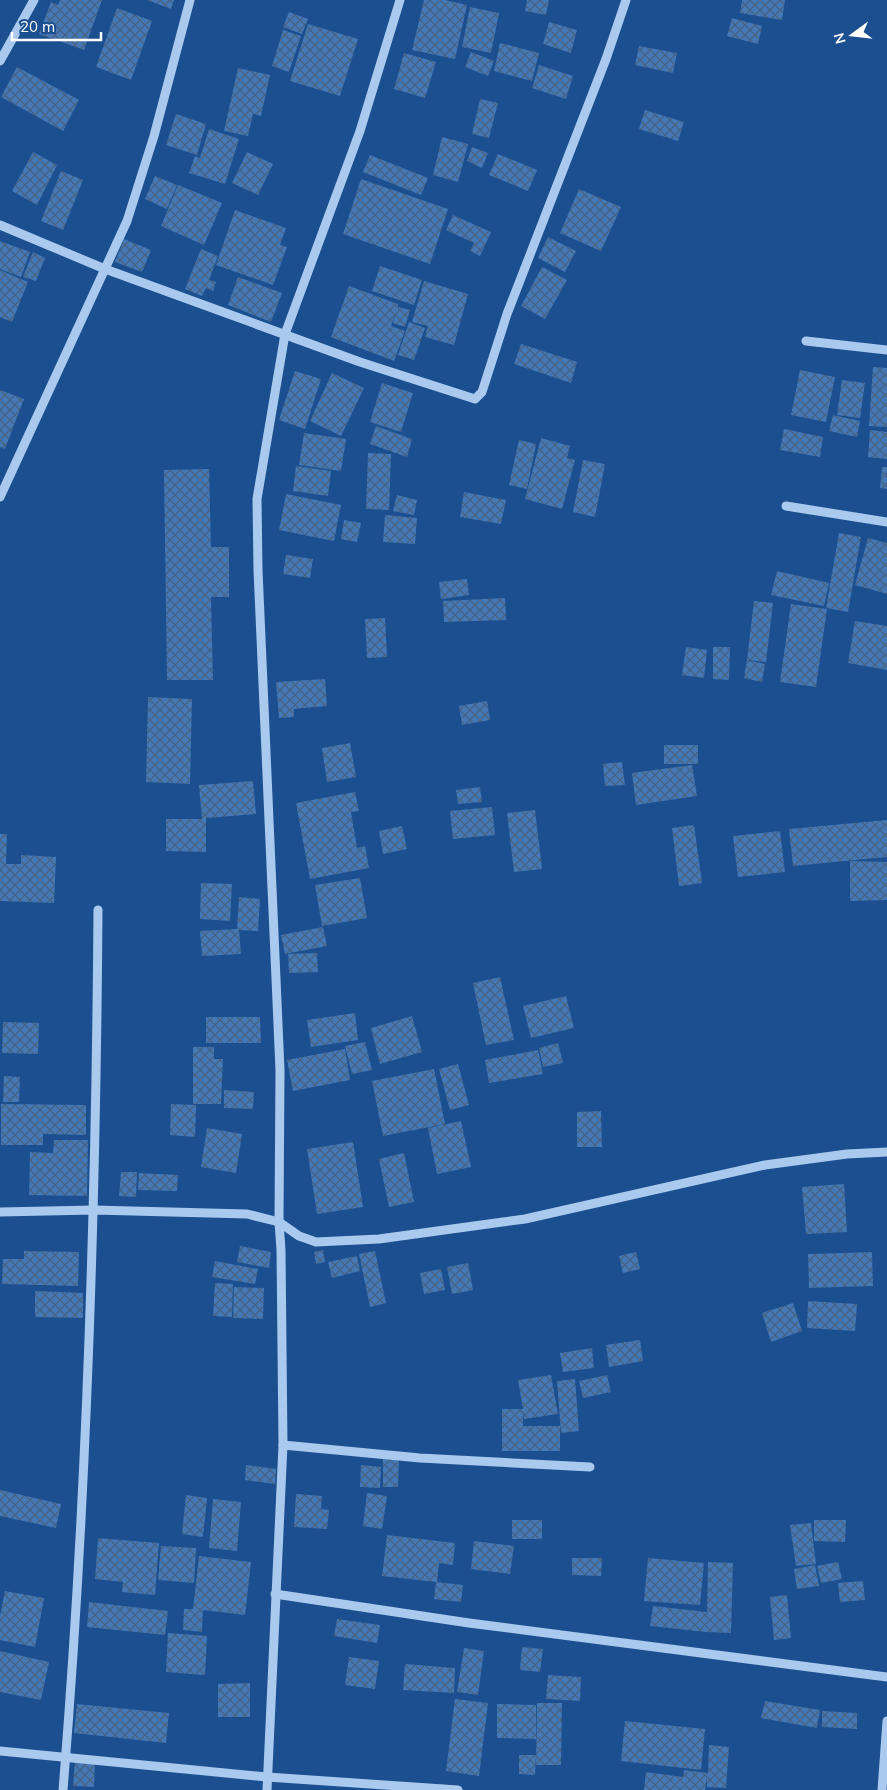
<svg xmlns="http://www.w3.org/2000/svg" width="887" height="1790" font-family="Mulish,sans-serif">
<defs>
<pattern id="building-cross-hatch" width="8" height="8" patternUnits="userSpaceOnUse" patternTransform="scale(1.25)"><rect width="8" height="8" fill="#4478b7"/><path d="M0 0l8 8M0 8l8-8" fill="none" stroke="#486282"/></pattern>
</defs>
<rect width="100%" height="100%" fill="#1b4f8f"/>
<g fill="url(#building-cross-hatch)">
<polygon points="60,0 102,0 84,50 39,34 51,2 58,5"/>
<polygon points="147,0 174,0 171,9"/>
<polygon points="424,0 445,0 467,5 455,59 412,50"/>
<polygon points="527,0 549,0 546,15 525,11"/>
<polygon points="742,0 785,0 782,20 740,13"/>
<polygon points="470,7 499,13 491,53 462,47"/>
<polygon points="117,8 152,21 131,80 96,67"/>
<polygon points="289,12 308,19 302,34 283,27"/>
<polygon points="732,18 762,26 758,44 727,36"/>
<polygon points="549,22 577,30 571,53 543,44"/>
<polygon points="308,24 358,39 340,96 290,81"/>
<polygon points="283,30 301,36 289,72 272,66"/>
<polygon points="500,43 539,53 532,81 494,71"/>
<polygon points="639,46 677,53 673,73 635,65"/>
<polygon points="471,52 494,61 488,76 465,67"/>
<polygon points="404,53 436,62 425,98 394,89"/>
<polygon points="539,65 573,76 566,99 532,88"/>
<polygon points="17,67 79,100 63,131 1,97"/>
<polygon points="238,68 270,75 261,116 253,114 248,136 224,131"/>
<polygon points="480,99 498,103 489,138 472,134"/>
<polygon points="645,110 684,122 678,141 639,129"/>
<polygon points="176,114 206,124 197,155 166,145"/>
<polygon points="209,129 239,139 225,184 189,173 195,156 200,158"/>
<polygon points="442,137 468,144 458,182 433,175"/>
<polygon points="472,147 488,153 482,168 467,161"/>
<polygon points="33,152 57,165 37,205 12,191"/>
<polygon points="247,152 273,164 258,195 232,183"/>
<polygon points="498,154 537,170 528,191 489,175"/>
<polygon points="370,155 428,178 421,195 363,172"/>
<polygon points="61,171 83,180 63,230 41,221"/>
<polygon points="155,176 177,185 167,209 145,199"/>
<polygon points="361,179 448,209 430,264 343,234"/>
<polygon points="178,185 222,203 204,245 161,226"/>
<polygon points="579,189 621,207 601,251 560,233"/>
<polygon points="235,210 286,228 280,245 287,247 273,285 216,265"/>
<polygon points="453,215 491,232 480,256 470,251 474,243 446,230"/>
<polygon points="548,237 576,251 565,272 538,258"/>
<polygon points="124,239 151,250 142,272 115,262"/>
<polygon points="0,241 30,252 21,277 0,269"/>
<polygon points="201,249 218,256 209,280 216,282 213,291 206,288 202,296 185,289"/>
<polygon points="33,252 45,258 36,281 23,277"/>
<polygon points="380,266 422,280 414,305 372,291"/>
<polygon points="542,267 567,280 545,319 521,306"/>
<polygon points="0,270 28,282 12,322 0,317"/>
<polygon points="238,277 282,293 271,322 228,305"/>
<polygon points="424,281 468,294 454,345 425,337 428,326 412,322"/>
<polygon points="349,286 398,304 398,307 410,310 405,327 393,323 396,312 391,326 405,331 394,361 331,337"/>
<polygon points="409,322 425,328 414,360 398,355"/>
<polygon points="521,344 577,362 571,383 514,364"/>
<polygon points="873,367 887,368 887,427 869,426"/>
<polygon points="800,370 835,377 826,422 791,415"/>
<polygon points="295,371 321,379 305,429 279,420"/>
<polygon points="332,373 364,388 341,436 310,421"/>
<polygon points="842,380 865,383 860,418 837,415"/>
<polygon points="382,383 413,393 401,432 370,422"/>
<polygon points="0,390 24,399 5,449 0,447"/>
<polygon points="833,415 860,421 857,437 829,431"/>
<polygon points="376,426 412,439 407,457 370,444"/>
<polygon points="784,429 823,437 820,457 780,450"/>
<polygon points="870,430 887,432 887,459 868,457"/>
<polygon points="304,433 346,439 341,471 299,465"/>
<polygon points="541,438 570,446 567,458 575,460 562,509 525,499"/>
<polygon points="519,440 536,444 527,489 509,485"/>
<polygon points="368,453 391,454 389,510 366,509"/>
<polygon points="583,460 605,464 595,517 573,512"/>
<polygon points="296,466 331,471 328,496 293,491"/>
<polygon points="882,467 887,467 887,489 880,488"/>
<polygon points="209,469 211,547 229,547 229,597 211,597 213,680 167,680 164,470"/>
<polygon points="464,492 506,500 501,524 460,517"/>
<polygon points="286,494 341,505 334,541 279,530"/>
<polygon points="397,495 417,500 414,515 393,511"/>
<polygon points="385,515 417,518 415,544 383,542"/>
<polygon points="344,520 361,523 357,542 341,539"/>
<polygon points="839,533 861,537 848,612 826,608"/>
<polygon points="868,538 887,543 887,594 855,585"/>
<polygon points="286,555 313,559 310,578 283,574"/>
<polygon points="777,571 829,583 824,606 771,595"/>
<polygon points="467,579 469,595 441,599 439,582"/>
<polygon points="505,598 506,620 444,622 443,601"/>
<polygon points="754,601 773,603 766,662 747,660"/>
<polygon points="791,604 827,609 816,687 780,682"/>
<polygon points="385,618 387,657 367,658 365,619"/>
<polygon points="855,621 887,626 887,670 848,663"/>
<polygon points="686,647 707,650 704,678 682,675"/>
<polygon points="713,647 730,647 729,680 713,679"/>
<polygon points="747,660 765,664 762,682 744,678"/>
<polygon points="325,679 327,706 294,709 294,717 279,718 276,682"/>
<polygon points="148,697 192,699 190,784 146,782"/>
<polygon points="487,701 490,720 462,725 459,706"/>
<polygon points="350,743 356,777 327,782 322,748"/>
<rect x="664" y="745" width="34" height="19"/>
<polygon points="622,762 625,785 605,786 603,764"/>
<polygon points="692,765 697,796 636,805 632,773"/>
<polygon points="253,781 256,814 206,818 206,852 166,851 166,819 202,819 199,785"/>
<polygon points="480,787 482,802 458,804 456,790"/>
<polygon points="355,792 359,811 351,812 357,848 365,846 369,868 310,879 296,803"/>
<polygon points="492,807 495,835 453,839 450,811"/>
<polygon points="535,810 542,869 514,872 507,813"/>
<polygon points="887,820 887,857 793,866 789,829"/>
<polygon points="694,825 702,883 679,886 672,828"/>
<polygon points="402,826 407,849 383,854 379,831"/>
<polygon points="780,831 785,872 738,877 733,836"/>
<polygon points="0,834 7,834 6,864 21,864 21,855 56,857 54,903 0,901"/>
<polygon points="850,861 887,862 887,900 850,901"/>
<polygon points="360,878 367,918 322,926 315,885"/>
<polygon points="201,883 232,884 230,921 200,919"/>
<polygon points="239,897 260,899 258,931 239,930 241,954 202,956 200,931 237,929"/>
<polygon points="323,927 327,946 285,954 281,935"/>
<polygon points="317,953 318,972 289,973 288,954"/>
<polygon points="500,977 514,1040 486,1045 473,983"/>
<polygon points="566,996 574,1028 531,1038 523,1006"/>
<polygon points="355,1013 358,1040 311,1047 307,1020"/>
<polygon points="412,1016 422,1052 380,1064 371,1028"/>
<polygon points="206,1017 260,1017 261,1043 206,1043"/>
<polygon points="3,1022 39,1023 38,1054 2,1053"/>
<polygon points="365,1042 372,1070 352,1074 345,1046"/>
<polygon points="558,1043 563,1063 543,1067 539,1048"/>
<polygon points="193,1047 214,1047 214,1059 223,1059 221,1104 193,1104"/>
<polygon points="345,1049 350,1080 293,1091 287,1060"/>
<polygon points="538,1050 543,1074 489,1083 485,1060"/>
<polygon points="458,1064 469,1105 450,1110 439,1069"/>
<polygon points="434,1069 445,1124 383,1136 372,1081"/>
<polygon points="4,1076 20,1077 19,1102 3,1102"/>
<polygon points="224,1090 254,1092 253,1109 224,1108"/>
<polygon points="1,1104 86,1105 86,1135 43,1134 43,1145 1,1145"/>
<polygon points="171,1104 196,1105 195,1137 170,1135"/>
<polygon points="601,1111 602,1147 577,1147 577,1112"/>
<polygon points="461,1121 471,1167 437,1174 428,1128"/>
<polygon points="207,1128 242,1134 236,1173 201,1167"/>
<polygon points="54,1140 88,1140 87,1196 29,1195 30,1152 53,1153"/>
<polygon points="353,1142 363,1207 317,1214 307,1149"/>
<polygon points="404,1153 414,1202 389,1207 379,1159"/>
<polygon points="121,1172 137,1172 136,1197 119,1196"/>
<polygon points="139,1173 178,1175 177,1191 138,1190"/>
<polygon points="844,1184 847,1232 806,1234 802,1187"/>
<polygon points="240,1246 271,1252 269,1268 237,1262"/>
<polygon points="323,1250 325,1262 316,1264 314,1252"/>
<polygon points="24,1251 79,1252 78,1286 2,1284 3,1259 24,1259"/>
<polygon points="375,1251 386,1303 370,1307 359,1254"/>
<polygon points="636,1252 640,1269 623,1273 619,1256"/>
<polygon points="872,1252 873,1286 809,1288 808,1254"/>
<polygon points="357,1256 360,1271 332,1278 328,1262"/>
<polygon points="215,1261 258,1269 255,1284 212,1277"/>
<polygon points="468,1263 473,1290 452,1294 447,1267"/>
<polygon points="441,1269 445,1290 424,1294 420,1273"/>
<polygon points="215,1283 233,1284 232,1317 213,1316"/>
<polygon points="234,1287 264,1288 263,1319 233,1318"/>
<polygon points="35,1291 83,1293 83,1318 35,1317"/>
<polygon points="808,1301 857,1304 855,1331 807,1328"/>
<polygon points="793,1303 802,1331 771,1342 762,1313"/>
<polygon points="640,1340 643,1361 609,1367 606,1345"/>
<polygon points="592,1348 594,1368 563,1372 560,1353"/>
<polygon points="551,1375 558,1414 524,1419 523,1412 523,1426 560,1426 560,1451 502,1451 502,1409 523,1409 518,1380"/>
<polygon points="607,1375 611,1392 583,1398 579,1381"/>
<polygon points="575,1379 579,1431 561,1433 557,1381"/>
<polygon points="383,1459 399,1460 398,1487 383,1487"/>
<polygon points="246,1465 276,1469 275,1484 245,1480"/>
<polygon points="361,1465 381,1467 380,1488 360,1487"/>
<polygon points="0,1490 61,1504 56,1528 0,1516"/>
<polygon points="367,1493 387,1496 382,1529 363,1526"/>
<polygon points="296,1494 322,1496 321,1509 329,1510 327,1529 294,1527"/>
<polygon points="186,1495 207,1498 203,1537 182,1534"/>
<polygon points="213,1499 241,1502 237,1551 209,1548"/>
<rect x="512" y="1520" width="30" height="19"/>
<polygon points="814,1520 846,1520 845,1542 814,1541"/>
<polygon points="811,1523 816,1564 796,1566 790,1525"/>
<polygon points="387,1535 455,1543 453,1565 439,1563 437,1582 463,1585 461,1602 434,1599 436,1582 382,1576"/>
<polygon points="98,1538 159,1543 155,1595 122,1592 123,1582 95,1579"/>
<polygon points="474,1541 514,1546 510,1574 471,1569"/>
<polygon points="161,1546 196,1548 194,1583 158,1580"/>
<polygon points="199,1556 251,1562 245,1615 203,1610 202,1632 183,1630 184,1609 193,1609"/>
<polygon points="572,1558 602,1558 601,1576 572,1575"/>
<polygon points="648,1558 704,1563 700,1605 644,1601"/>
<polygon points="708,1562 733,1563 731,1633 706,1632 650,1626 653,1606 707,1612"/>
<polygon points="838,1562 842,1579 821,1583 817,1566"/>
<polygon points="815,1565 819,1586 797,1589 794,1569"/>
<polygon points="863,1581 865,1600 840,1602 838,1583"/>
<polygon points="5,1591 44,1598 35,1647 0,1640 0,1616"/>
<polygon points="787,1595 791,1638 774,1640 770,1597"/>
<polygon points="89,1602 168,1611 165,1635 87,1627"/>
<polygon points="337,1619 380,1625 377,1643 334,1636"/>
<polygon points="168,1633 207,1636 205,1675 166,1672"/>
<polygon points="522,1647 543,1649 540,1672 520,1670"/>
<polygon points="464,1648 484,1651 478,1695 457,1692"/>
<polygon points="0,1651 49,1662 41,1700 0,1692"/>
<polygon points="349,1657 379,1661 375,1689 345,1685"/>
<polygon points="405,1664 455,1668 454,1693 403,1690"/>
<polygon points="548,1675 581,1677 580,1701 546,1699"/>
<polygon points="250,1683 250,1717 218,1717 218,1684"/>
<polygon points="455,1699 488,1703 479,1776 446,1771"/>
<polygon points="765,1701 820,1710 817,1728 761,1718"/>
<polygon points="537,1703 562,1703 561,1765 536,1765"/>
<polygon points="77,1704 169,1713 166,1743 74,1733"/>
<polygon points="497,1704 536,1705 536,1739 497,1738"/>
<polygon points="822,1711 857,1713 857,1729 822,1727"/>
<polygon points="625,1721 705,1729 701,1770 621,1761"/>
<polygon points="709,1745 729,1747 726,1788 707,1787 707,1778 705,1790 644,1790 646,1772 683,1777 684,1770 708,1773"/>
<polygon points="519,1755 536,1755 535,1775 519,1774"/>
<polygon points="75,1760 95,1762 94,1787 73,1786"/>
</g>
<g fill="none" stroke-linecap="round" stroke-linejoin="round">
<g stroke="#a9c9ee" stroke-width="9">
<polyline points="0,61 34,0"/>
<polyline points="0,225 105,269 360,362 475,399 482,392 507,314 606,59 626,0"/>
<polyline points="806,341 887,350"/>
<polyline points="0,497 127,221 154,136 190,0"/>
<polyline points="786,506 887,522"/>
<polyline points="0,1212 94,1210 247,1214 279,1222 299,1236 316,1242 379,1239 525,1219 765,1165 847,1154 887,1152"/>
<polyline points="283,1445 420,1458 590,1467"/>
<polyline points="275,1594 469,1623 887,1677"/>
<polyline points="0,1751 267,1777 458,1790"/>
<path d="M63 1790C87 1497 96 1203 98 910"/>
<polyline points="267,1790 283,1445 281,1250 279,1222 280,1070 258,570 257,499 285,334 360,131 400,0"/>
<polyline points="882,1790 887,1721"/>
</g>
</g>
<g transform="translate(852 35) rotate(255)" stroke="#1b4f8f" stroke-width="4" paint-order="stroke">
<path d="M0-4L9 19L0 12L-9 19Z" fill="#ffffff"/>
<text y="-8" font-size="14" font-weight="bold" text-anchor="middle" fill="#ffffff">N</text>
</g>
<path d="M12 32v8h89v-8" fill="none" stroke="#ffffff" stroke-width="2.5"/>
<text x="20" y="32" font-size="15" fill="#ffffff" stroke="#1b4f8f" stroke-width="4" paint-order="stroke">20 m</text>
</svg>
